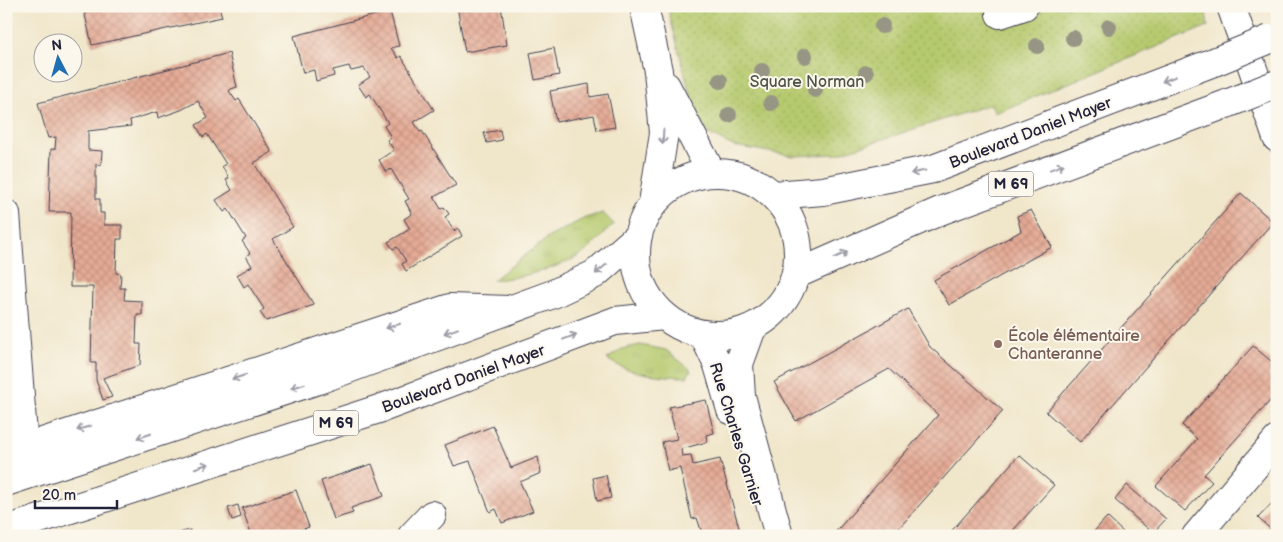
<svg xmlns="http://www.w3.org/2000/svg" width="1283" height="542" font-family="'Balsamiq Sans',sans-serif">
<defs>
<pattern id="grass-tufts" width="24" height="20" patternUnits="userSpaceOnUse" patternTransform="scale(1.25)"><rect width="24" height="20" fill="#b5c96d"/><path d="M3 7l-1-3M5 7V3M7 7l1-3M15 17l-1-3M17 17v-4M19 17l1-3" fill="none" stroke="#9bac5f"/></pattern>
<pattern id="garden-dots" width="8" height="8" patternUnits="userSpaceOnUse" patternTransform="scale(1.25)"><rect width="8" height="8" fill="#b5c96d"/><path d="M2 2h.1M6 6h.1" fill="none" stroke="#9bac5f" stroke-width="1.8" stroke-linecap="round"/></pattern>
<pattern id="building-cross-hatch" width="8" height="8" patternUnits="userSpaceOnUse" patternTransform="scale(1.25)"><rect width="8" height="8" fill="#e4aa95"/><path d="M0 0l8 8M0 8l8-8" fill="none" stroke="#c39281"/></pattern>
</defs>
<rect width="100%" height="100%" fill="#fbf7ec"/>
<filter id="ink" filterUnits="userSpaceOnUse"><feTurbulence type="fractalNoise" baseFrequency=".02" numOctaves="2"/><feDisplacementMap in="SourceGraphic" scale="10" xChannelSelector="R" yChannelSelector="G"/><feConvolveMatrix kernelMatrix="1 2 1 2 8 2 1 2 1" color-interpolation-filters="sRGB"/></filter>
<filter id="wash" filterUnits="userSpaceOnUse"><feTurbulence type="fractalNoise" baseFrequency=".0096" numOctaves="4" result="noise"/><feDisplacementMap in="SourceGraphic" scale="20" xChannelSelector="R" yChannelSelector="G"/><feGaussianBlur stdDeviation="1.12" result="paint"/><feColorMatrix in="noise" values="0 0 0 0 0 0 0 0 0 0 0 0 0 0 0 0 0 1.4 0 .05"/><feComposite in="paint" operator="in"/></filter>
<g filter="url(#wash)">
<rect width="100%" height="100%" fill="#f0e6ca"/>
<g fill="url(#grass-tufts)" stroke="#6c7654">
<path d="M603 213 614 224C604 233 591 249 579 256 554 269 522 278 493 280L549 237 585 218Z"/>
<path d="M640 345 666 350 691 370 687 377C660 376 630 375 607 359L622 349Z"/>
</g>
<polygon fill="url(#garden-dots)" stroke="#6c7654" points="667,6 1205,6 1208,26 995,113 991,104 837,154 793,156 733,146 707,133 694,109"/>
<g id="blocks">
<g fill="url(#building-cross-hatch)">
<polygon points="83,6 219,6 222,17 92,45"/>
<polygon points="457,6 501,6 507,45 465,52"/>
<polygon points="390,11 399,46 391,48 398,58 401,56 434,110 414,122 420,132 422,131 456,185 434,197 441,209 444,207 449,214 445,217 454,231 458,228 462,236 406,271 402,264 406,261 397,247 393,249 388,242 410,229 404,219 412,214 405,201 409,199 391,169 386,172 379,160 394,150 387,140 391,137 384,126 388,123 370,94 366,97 358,85 370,77 364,68 351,71 349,66 333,70 334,76 316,81 314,70 303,73 294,36"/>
<polygon points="554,48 559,75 535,80 530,53"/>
<polygon points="229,53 237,87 231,89 229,91 236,101 239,99 272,152 254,163 293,227 273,239 314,305 266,321 260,312 264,309 248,284 244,287 237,275 252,266 246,256 250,253 242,241 246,238 228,209 224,212 216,200 232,190 226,180 229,178 222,166 226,164 207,134 203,137 196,125 208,118 198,101 181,110 158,118 157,112 130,120 131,126 88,131 88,150 102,151 101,165 96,164 96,199 100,199 100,213 104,213 104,225 122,225 122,239 117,239 116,273 121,274 120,288 125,288 124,300 142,301 142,315 137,315 136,344 141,344 140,365 103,378 112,397 103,400 96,380 96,363 91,363 93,287 70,287 71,212 49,212 51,149 55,149 56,137 48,138 38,103"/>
<polygon points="589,84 590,97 608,94 615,127 597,130 594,115 556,122 550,91"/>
<polygon points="500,130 502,140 487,143 484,133"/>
<polygon points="1241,193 1273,222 1080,442 1046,412"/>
<polygon points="1031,210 1052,247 949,305 934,280 1021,231 1017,216"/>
<polygon points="908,309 930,347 1003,411 892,536 832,536 938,415 889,369 796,421 774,382"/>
<polygon points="1253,346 1277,366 1277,393 1204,475 1212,482 1185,511 1156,486 1197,439 1182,425"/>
<polygon points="706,400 714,433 706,435 707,442 681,449 682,456 691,455 693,465 720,459 741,535 736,536 703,536 697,518 692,519 680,468 668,471 662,442 677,439 669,407"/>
<polygon points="493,426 511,468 538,457 541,473 520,482 533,511 502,523 496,509 490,512 470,461 454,466 445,445"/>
<polygon points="1019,455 1054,485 1008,536 947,536"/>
<polygon points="372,464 384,496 351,508 353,513 334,519 321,481"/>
<polygon points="606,475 611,498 597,501 593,478"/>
<polygon points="1127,485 1166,519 1153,533 1115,500"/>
<polygon points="296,490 309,527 284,536 252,536 242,508"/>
<polygon points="1273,502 1277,505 1276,534 1258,518"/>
<polygon points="238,505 241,517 232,520 228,508"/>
<polygon points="1107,517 1127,536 1090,536"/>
<polygon points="190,530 191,536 171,536 171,535"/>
</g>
</g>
</g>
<g filter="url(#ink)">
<use href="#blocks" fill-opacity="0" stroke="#413f50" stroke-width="1"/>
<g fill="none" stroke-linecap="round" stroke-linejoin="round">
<defs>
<g id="minor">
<polyline points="644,6 658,71 664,133 653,203"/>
<polyline points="1231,6 1277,138"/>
<polyline points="1000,14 1024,6"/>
<polyline points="666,86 711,172"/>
<polyline points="6,214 24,448"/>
<polyline points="752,328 739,364 741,396 779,536"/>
<polyline points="703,334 718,365 731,410"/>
<polyline points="6,454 450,308 509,310"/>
<polyline points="412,536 432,515"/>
<polyline points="1196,536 1277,440"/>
</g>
<g id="major">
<circle cx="717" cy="254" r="81"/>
<polyline points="774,195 823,191 933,169 1214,62"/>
<polyline points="797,274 940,211 1229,103"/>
<polyline points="6,482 318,380 553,294 595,274 637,237"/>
<polyline points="6,530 385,407 615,321 664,316"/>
</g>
</defs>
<use href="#minor" stroke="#413f50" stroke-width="30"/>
<use href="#major" stroke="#413f50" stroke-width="30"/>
<use href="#minor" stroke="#fff" stroke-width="28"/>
<use href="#major" stroke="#fff" stroke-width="28"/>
<defs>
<g id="major-bridge">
<polyline points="1214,62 1270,39"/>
<polyline points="1229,103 1277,84"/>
</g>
</defs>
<use href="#major-bridge" stroke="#413f50" stroke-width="30" stroke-linecap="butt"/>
<use href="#major-bridge" stroke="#fff" stroke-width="28"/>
</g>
<g fill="#979684">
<circle cx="882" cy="26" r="8"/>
<circle cx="1109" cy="27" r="8"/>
<circle cx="1073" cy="38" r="8"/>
<circle cx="1037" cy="46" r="8"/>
<circle cx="805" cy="56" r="8"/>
<circle cx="762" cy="71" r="8"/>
<circle cx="866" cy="73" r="8"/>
<circle cx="720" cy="81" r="8"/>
<circle cx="815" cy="90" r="8"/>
<circle cx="771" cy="103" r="8"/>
<circle cx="729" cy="115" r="8"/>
</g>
<defs><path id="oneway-shaft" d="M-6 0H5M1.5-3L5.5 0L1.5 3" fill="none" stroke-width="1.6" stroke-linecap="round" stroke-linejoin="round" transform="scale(1.25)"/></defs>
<g stroke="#9c9ca7">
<use href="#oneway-shaft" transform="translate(1169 79) rotate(159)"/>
<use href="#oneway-shaft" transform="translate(663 137) rotate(93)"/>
<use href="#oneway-shaft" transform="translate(1057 167) rotate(-20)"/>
<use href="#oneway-shaft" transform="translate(918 172) rotate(169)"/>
<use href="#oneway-shaft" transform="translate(841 255) rotate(-24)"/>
<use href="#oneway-shaft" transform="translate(601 269) rotate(140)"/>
<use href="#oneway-shaft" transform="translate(393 326) rotate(162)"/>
<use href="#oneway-shaft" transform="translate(451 331) rotate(160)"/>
<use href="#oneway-shaft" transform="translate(570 337) rotate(-21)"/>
<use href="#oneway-shaft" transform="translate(239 377) rotate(162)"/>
<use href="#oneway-shaft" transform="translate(298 386) rotate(162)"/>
<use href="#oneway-shaft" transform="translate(84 428) rotate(162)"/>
<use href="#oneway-shaft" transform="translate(144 436) rotate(162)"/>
<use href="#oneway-shaft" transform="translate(202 466) rotate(-18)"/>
</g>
</g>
<circle fill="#8d6e63" stroke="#fbf7ec" stroke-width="2" cx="998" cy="344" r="5"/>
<g text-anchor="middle" stroke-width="4" stroke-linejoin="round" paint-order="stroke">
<g fill="#fbf7ec" stroke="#636270" stroke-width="1">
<rect x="988.5" y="171.5" width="45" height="25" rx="4"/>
<rect x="313.5" y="410.5" width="45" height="25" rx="4"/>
</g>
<g font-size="15" font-weight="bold" fill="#22223b">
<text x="1011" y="189">M 69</text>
<text x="336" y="428">M 69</text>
</g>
<g font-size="16" fill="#4e544a" stroke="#fbf7ec">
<text x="807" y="87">Square Norman</text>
</g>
<g font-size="16" fill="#22223b" stroke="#fbf7ec">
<text transform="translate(1030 132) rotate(-21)" y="6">Boulevard Daniel Mayer</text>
<text transform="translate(463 378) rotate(-20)" y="6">Boulevard Daniel Mayer</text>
<text transform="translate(737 434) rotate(73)" y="6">Rue Charles Garnier</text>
</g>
<g font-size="16" fill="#785e54" stroke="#fbf7ec" text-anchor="start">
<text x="1008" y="341">École élémentaire<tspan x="1008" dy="18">Chanteranne</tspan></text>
</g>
</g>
<rect width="1283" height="542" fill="none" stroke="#fbf7ec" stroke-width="25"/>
<g transform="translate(58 58) rotate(354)"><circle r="24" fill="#fbf7ec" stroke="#a4a2a5"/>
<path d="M0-4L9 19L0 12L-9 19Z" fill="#1f6fb2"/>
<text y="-8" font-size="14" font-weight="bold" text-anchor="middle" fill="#22223b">N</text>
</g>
<path d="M35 500v8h82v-8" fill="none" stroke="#22223b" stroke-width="2.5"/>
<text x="42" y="500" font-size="15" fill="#22223b" stroke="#fbf7ec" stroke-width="4" paint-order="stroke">20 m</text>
</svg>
